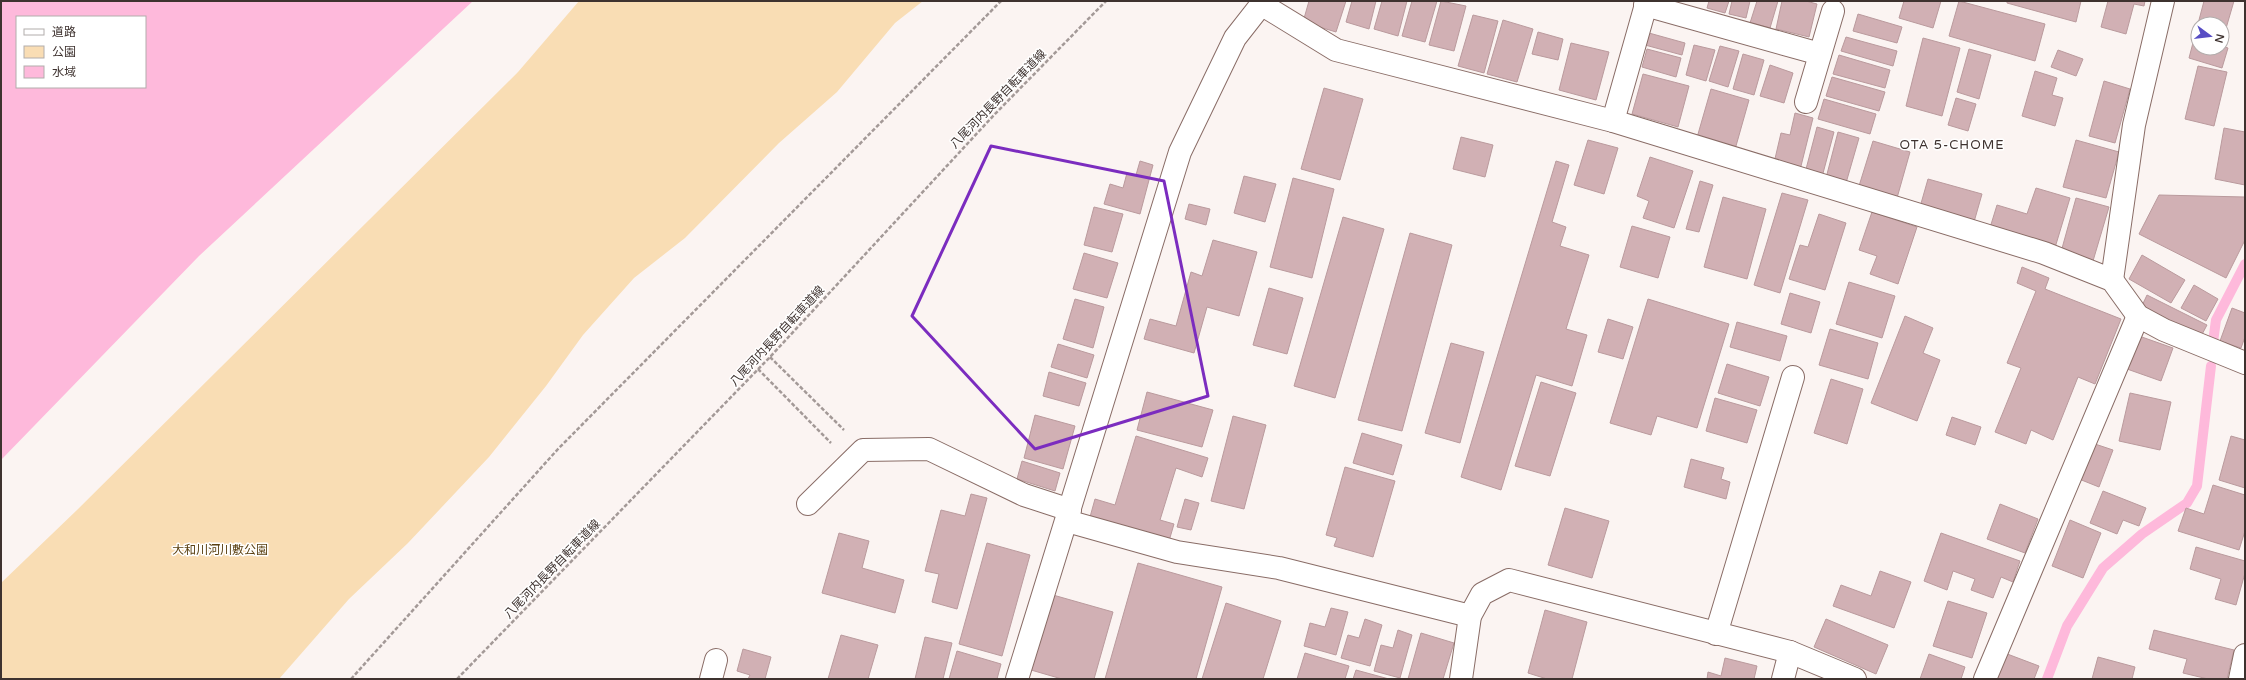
<svg xmlns="http://www.w3.org/2000/svg" width="2246" height="680" font-family="'Varela Round','Noto Sans JP',sans-serif">
<rect width="100%" height="100%" fill="#fbf4f2"/>
<polygon fill="#f9ddb4" points="579,1 923,1 895,23 837,92 779,143 685,238 634,278 583,335 546,386 489,457 408,543 349,599 279,679 1,679 1,583 77,510 518,72"/>
<path fill="#feb9db" fill-rule="evenodd" d="M1 1H473L199 256 1 460ZM17 17H145V87H17Z"/>
<g fill="none" stroke-linecap="round" stroke-linejoin="round">
<g stroke="#feb9db" stroke-width="10">
<polyline points="2213,342 2216,320 2245,264"/>
<polyline points="2047,679 2067,626 2103,568 2142,534 2187,503 2197,486 2211,366"/>
</g>
</g>
<g fill="#d1b0b4" stroke="#ba9a9d">
<polygon points="1309,1 1346,1 1336,32 1303,22"/>
<polygon points="1352,1 1376,1 1369,29 1346,22"/>
<polygon points="1382,1 1407,1 1398,36 1374,29"/>
<polygon points="1412,1 1437,1 1425,42 1402,36"/>
<polygon points="1441,1 1466,6 1454,51 1429,45"/>
<polygon points="1709,1 1729,1 1725,13 1707,8"/>
<polygon points="1732,1 1750,1 1746,18 1729,14"/>
<polygon points="1757,1 1778,1 1770,28 1750,23"/>
<polygon points="1782,1 1806,1 1817,4 1809,37 1776,29"/>
<polygon points="1904,1 1941,1 1933,28 1899,18"/>
<polygon points="1959,1 2045,24 2035,61 1949,36"/>
<polygon points="2007,1 2081,1 2076,22 2007,3"/>
<polygon points="2108,1 2145,1 2144,6 2134,4 2126,34 2101,27"/>
<polygon points="2204,1 2234,1 2222,42 2222,24 2198,24 2198,48 2222,48 2222,46 2228,48 2222,68 2189,58"/>
<polygon points="1858,14 1902,27 1897,43 1853,31"/>
<polygon points="1473,15 1498,21 1484,73 1458,66"/>
<polygon points="1503,20 1533,29 1517,82 1487,74"/>
<polygon points="1538,32 1563,39 1558,60 1532,54"/>
<polygon points="1649,33 1685,43 1682,55 1645,45"/>
<polygon points="1846,37 1897,51 1893,66 1841,51"/>
<polygon points="1923,38 1960,48 1942,116 1906,106"/>
<polygon points="1571,43 1609,52 1596,100 1559,90"/>
<polygon points="1694,45 1715,50 1706,81 1686,75"/>
<polygon points="1720,46 1739,51 1728,87 1709,81"/>
<polygon points="1647,49 1681,58 1676,77 1642,67"/>
<polygon points="1969,49 1991,55 1979,99 1957,92"/>
<polygon points="2058,50 2083,59 2076,76 2051,67"/>
<polygon points="1743,54 1764,60 1754,95 1733,89"/>
<polygon points="1839,55 1890,70 1885,88 1833,74"/>
<polygon points="1770,65 1793,73 1784,103 1760,96"/>
<polygon points="2198,66 2227,72 2214,126 2185,119"/>
<polygon points="2035,71 2057,78 2052,95 2063,98 2055,126 2022,116"/>
<polygon points="1643,74 1689,86 1678,127 1632,114"/>
<polygon points="1832,77 1885,92 1879,111 1826,96"/>
<polygon points="2104,81 2130,89 2115,143 2089,136"/>
<polygon points="1324,88 1363,99 1340,180 1301,169"/>
<polygon points="1711,89 1749,100 1734,153 1696,141"/>
<polygon points="1956,98 1976,104 1968,131 1948,125"/>
<polygon points="1824,99 1876,114 1870,134 1818,119"/>
<polygon points="1795,113 1813,118 1800,170 1774,163 1781,133 1790,135"/>
<polygon points="1817,127 1834,132 1822,177 1805,173"/>
<polygon points="2224,128 2245,132 2245,185 2215,179"/>
<polygon points="1838,132 1859,138 1846,183 1826,178"/>
<polygon points="1461,137 1493,145 1485,177 1453,169"/>
<polygon points="1588,140 1618,148 1604,194 1574,185"/>
<polygon points="2076,140 2119,152 2106,198 2063,187"/>
<polygon points="1873,141 1910,152 1897,198 1859,186"/>
<polygon points="1650,157 1693,171 1674,228 1643,218 1649,201 1637,196"/>
<polygon points="1140,161 1153,165 1140,214 1104,204 1110,184 1123,188 1127,173 1136,175"/>
<polygon points="1556,161 1569,165 1552,222 1566,227 1560,246 1589,255 1566,329 1587,335 1572,386 1536,375 1501,490 1461,477"/>
<polygon points="1244,176 1276,184 1265,222 1234,213"/>
<polygon points="1293,178 1334,189 1312,278 1270,267"/>
<polygon points="1928,179 1982,194 1974,222 1920,207"/>
<polygon points="1700,181 1713,185 1699,232 1686,229"/>
<polygon points="2036,188 2070,198 2054,251 1989,231 1997,205 2027,214"/>
<polygon points="1782,193 1808,200 1780,293 1754,285"/>
<polygon points="2159,195 2245,197 2245,240 2226,278 2139,234"/>
<polygon points="1723,197 1766,209 1747,279 1704,267"/>
<polygon points="2076,198 2109,207 2093,261 2061,252"/>
<polygon points="1189,204 1210,209 1206,225 1185,219"/>
<polygon points="1094,207 1123,214 1112,252 1084,245"/>
<polygon points="1872,212 1917,227 1898,284 1870,274 1877,256 1859,250"/>
<polygon points="1819,214 1846,223 1825,290 1789,279 1800,245 1808,247"/>
<polygon points="1343,217 1384,229 1335,398 1294,386"/>
<polygon points="1632,226 1670,237 1658,278 1620,267"/>
<polygon points="1410,233 1452,245 1402,431 1358,420"/>
<polygon points="1213,240 1257,252 1239,316 1207,307 1194,353 1144,339 1150,319 1176,326 1191,272 1202,276"/>
<polygon points="1084,253 1118,263 1107,298 1073,289"/>
<polygon points="2142,255 2185,280 2171,303 2129,279"/>
<polygon points="2022,267 2049,278 2045,289 2121,319 2095,384 2078,377 2053,440 2031,430 2026,444 1995,432 2021,368 2007,363 2036,291 2017,283"/>
<polygon points="1849,282 1895,296 1882,338 1836,324"/>
<polygon points="2194,285 2218,299 2206,321 2181,308"/>
<polygon points="1269,288 1303,298 1287,354 1253,345"/>
<polygon points="1790,293 1820,302 1811,333 1781,324"/>
<polygon points="2147,295 2207,325 2199,340 2140,310"/>
<polygon points="1075,299 1104,307 1093,348 1063,339"/>
<polygon points="1648,299 1729,324 1697,428 1657,416 1651,435 1610,423"/>
<polygon points="2232,308 2245,313 2245,337 2241,348 2220,341"/>
<polygon points="1905,316 1933,328 1923,353 1940,360 1917,421 1871,403"/>
<polygon points="1608,319 1633,327 1623,359 1598,352"/>
<polygon points="1737,322 1787,336 1780,361 1730,347"/>
<polygon points="1830,329 1878,343 1868,379 1819,365"/>
<polygon points="2139,336 2173,348 2161,381 2127,369"/>
<polygon points="1451,343 1484,352 1460,443 1425,433"/>
<polygon points="1058,344 1094,355 1087,378 1051,367"/>
<polygon points="1727,364 1769,377 1760,406 1718,393"/>
<polygon points="1049,372 1086,383 1079,406 1043,396"/>
<polygon points="1831,379 1863,389 1847,444 1814,433"/>
<polygon points="1541,382 1576,393 1550,476 1515,466"/>
<polygon points="1147,392 1213,410 1202,447 1137,430"/>
<polygon points="2130,393 2171,402 2160,450 2119,441"/>
<polygon points="1715,398 1757,410 1747,443 1706,431"/>
<polygon points="1035,415 1075,426 1063,469 1024,458"/>
<polygon points="1233,416 1266,425 1244,509 1211,501"/>
<polygon points="1952,417 1981,427 1975,445 1946,435"/>
<polygon points="1362,433 1402,445 1393,475 1353,463"/>
<polygon points="1136,436 1208,458 1202,477 1176,468 1160,520 1174,524 1169,541 1090,517 1095,499 1115,505"/>
<polygon points="2231,436 2245,440 2245,488 2219,480"/>
<polygon points="2092,443 2113,450 2099,487 2079,479"/>
<polygon points="1691,459 1724,468 1721,479 1730,482 1726,499 1684,487"/>
<polygon points="1022,461 1060,473 1055,491 1017,479"/>
<polygon points="1345,467 1395,481 1373,557 1334,546 1337,538 1326,535"/>
<polygon points="2213,485 2245,495 2245,531 2239,550 2178,531 2186,508 2204,514"/>
<polygon points="2103,491 2146,508 2139,526 2123,520 2117,534 2090,523"/>
<polygon points="971,494 987,498 957,609 932,602 939,574 925,571 941,510 965,516"/>
<polygon points="1185,499 1199,503 1191,530 1177,527"/>
<polygon points="2000,504 2038,519 2025,553 1987,539"/>
<polygon points="1565,508 1609,521 1592,578 1548,565"/>
<polygon points="2070,520 2101,533 2083,578 2052,566"/>
<polygon points="839,533 869,541 862,568 904,580 895,613 822,593"/>
<polygon points="1941,533 2020,561 2013,582 2001,577 1993,598 1971,590 1975,579 1953,571 1947,590 1924,581"/>
<polygon points="987,543 1030,555 1002,656 959,644"/>
<polygon points="2196,547 2245,561 2245,573 2236,605 2215,599 2221,579 2190,569"/>
<polygon points="1138,563 1222,587 1196,679 1105,679"/>
<polygon points="1880,571 1911,582 1894,628 1833,606 1841,585 1871,596"/>
<polygon points="1053,595 1113,612 1094,679 1062,679 1031,670"/>
<polygon points="1948,601 1987,613 1972,658 1933,646"/>
<polygon points="1226,603 1281,621 1263,679 1202,679"/>
<polygon points="1331,608 1348,612 1336,655 1304,646 1310,623 1325,627"/>
<polygon points="1545,610 1587,622 1572,679 1547,679 1528,673"/>
<polygon points="1365,619 1382,625 1370,666 1341,658 1348,635 1359,638"/>
<polygon points="1826,619 1888,645 1876,674 1814,647"/>
<polygon points="1398,630 1412,635 1400,678 1374,671 1381,645 1393,648"/>
<polygon points="2154,630 2234,650 2227,679 2208,679 2183,673 2187,659 2149,649"/>
<polygon points="1421,633 1454,643 1443,679 1408,679"/>
<polygon points="841,635 878,645 868,679 828,679"/>
<polygon points="925,637 952,643 943,679 915,679"/>
<polygon points="743,649 771,657 765,679 748,679 750,675 737,671"/>
<polygon points="957,651 1001,664 997,679 949,679"/>
<polygon points="2002,652 2039,666 2034,679 1995,679"/>
<polygon points="1305,653 1349,666 1345,679 1297,679"/>
<polygon points="1929,654 1965,667 1961,679 1920,679"/>
<polygon points="2098,657 2135,667 2132,679 2092,679"/>
<polygon points="1725,658 1757,666 1754,679 1707,679 1708,672 1721,676"/>
<polygon points="1356,670 1389,679 1353,679"/>
</g>
<g fill="none" stroke-linecap="round" stroke-linejoin="round">
<defs>
<g id="minor">
<polyline points="1261,4 1336,50 1613,121 2044,253 2112,280 2138,316 2164,330 2245,363"/>
<polyline points="1645,5 1820,54"/>
<polyline points="1806,102 1833,11"/>
<polyline points="1613,121 1647,1"/>
<polyline points="2112,280 2134,125 2163,1"/>
<polyline points="808,504 863,450 929,449 1024,495 1070,510"/>
<polyline points="1067,521 1177,552 1279,568 1470,616"/>
<polyline points="1716,634 1793,377"/>
<polyline points="711,679 716,660"/>
<polyline points="1017,679 1180,152 1235,38 1264,1"/>
<polyline points="1461,679 1470,616 1482,594 1509,580 1790,652 1855,679"/>
<polyline points="1783,679 1790,652"/>
<polyline points="1985,679 2138,316"/>
<polyline points="2240,679 2245,655"/>
</g>
</defs>
<use href="#minor" stroke="#896c66" stroke-width="24"/>
<g stroke="#a39997" stroke-width="2.5" stroke-dasharray="4 2" stroke-linecap="butt">
<polyline points="770,357 844,430"/>
<polyline points="758,369 831,443"/>
<polyline points="351,679 558,449 1001,1"/>
<polyline points="457,679 770,357 994,115 1106,1"/>
</g>
<use href="#minor" stroke="#fff" stroke-width="22"/>
</g>
<path fill="none" stroke="#7b2cbf" stroke-width="3" stroke-linejoin="round" d="M991 146 1164 181 1208 396 1035 449 912 316Z"/>
<g text-anchor="middle" stroke-width="3" stroke-linejoin="round" paint-order="stroke">
<g font-size="12" fill="#3e322f" stroke="#fff">
<text transform="translate(998 99) rotate(-46)" y="4">八尾河内長野自転車道線</text>
<text transform="translate(777 336) rotate(-47)" y="4">八尾河内長野自転車道線</text>
<text transform="translate(552 569) rotate(-46)" y="4">八尾河内長野自転車道線</text>
</g>
<g font-size="12" fill="#5b4112" stroke="#fff">
<text x="220" y="554">大和川河川敷公園</text>
</g>
<g font-size="13" letter-spacing="1" fill="#3e322f" stroke="#fff">
<text x="1952" y="149">OTA 5-CHOME</text>
</g>
</g>
<rect width="2246" height="680" fill="none" stroke="#3e322f" stroke-width="4"/>
<rect x="16" y="16" width="130" height="72" fill="#ffffff" stroke="#b2adac"/>
<rect x="24" y="29" width="20" height="6" fill="#ffffff" stroke="#b2adac"/>
<text x="52" y="36" font-size="12" fill="#3e322f">道路</text>
<rect x="24" y="46" width="20" height="12" fill="#f9ddb4" stroke="#b2adac"/>
<text x="52" y="56" font-size="12" fill="#3e322f">公園</text>
<rect x="24" y="66" width="20" height="12" fill="#feb9db" stroke="#b2adac"/>
<text x="52" y="76" font-size="12" fill="#3e322f">水域</text>
<g transform="translate(2210 36) rotate(105)"><circle r="19" fill="#ffffff" stroke="#b2adac"/>
<path d="M0-3L7 15L0 10L-7 15Z" fill="#574dc4"/>
<text y="-6" font-size="11" font-weight="bold" text-anchor="middle" fill="#3e322f">N</text>
</g>
</svg>
